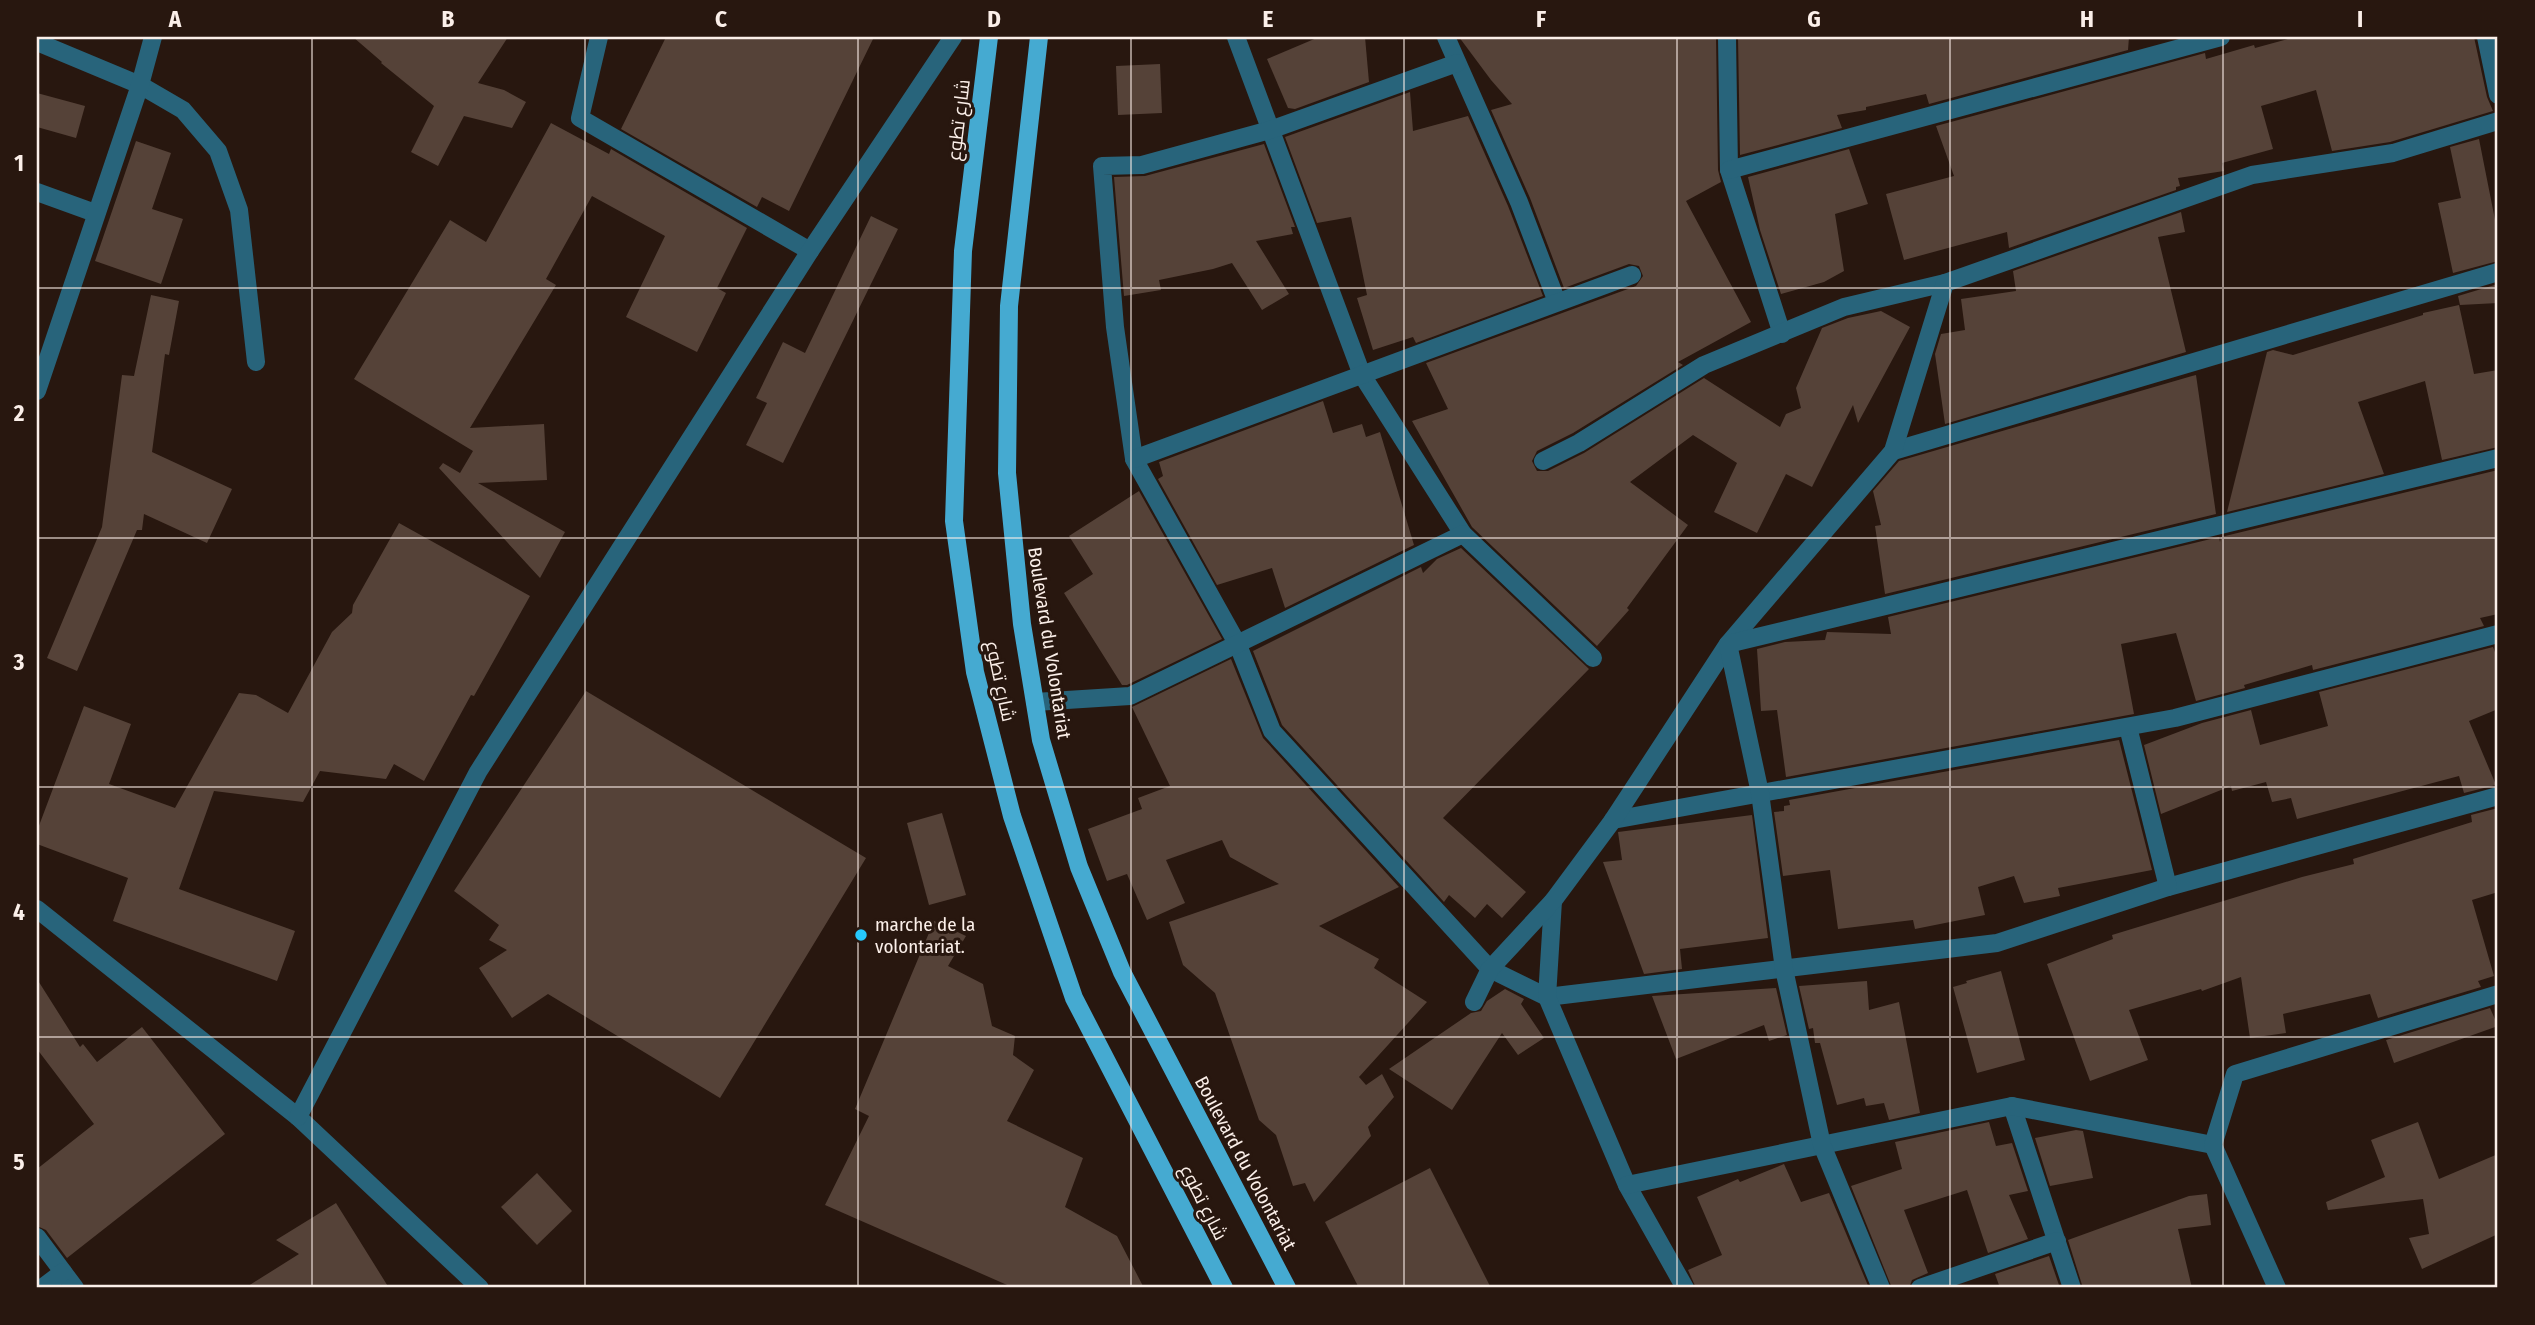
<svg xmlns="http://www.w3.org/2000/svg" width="2535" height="1325" font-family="'Fira Sans Condensed',Cairo,sans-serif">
<rect width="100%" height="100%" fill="#28170f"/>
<g fill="#554238">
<polygon points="353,37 508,37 478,83 504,90 526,102 512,128 464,116 438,166 411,152 434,106 381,63 382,62"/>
<polygon points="666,37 874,37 789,211 762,197 757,207 621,129"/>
<polygon points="1319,37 1365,37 1369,82 1295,109 1288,108 1267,59"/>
<polygon points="1459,37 1716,37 1718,170 1721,182 1686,201 1751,322 1678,362 1683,365 1573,433 1537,451 1532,461 1537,471 1548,471 1584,453 1704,378 1780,427 1786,414 1801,408 1796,388 1822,328 1848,318 1881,311 1910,327 1858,423 1853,405 1812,487 1786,474 1757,533 1714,512 1737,463 1693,435 1630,482 1688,525 1627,608 1629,610 1597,646 1472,527 1412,421 1448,409 1426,363 1636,286 1643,276 1639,266 1629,264 1564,288 1530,198 1491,110 1512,104 1491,80"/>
<polygon points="1738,37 2129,37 2128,50 1929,104 1926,94 1866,107 1866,110 1837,115 1842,128 1740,155"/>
<polygon points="2295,37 2474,37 2487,97 2493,111 2390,142 2332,151 2316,90 2261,106 2273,149 2222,163 2224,171 2178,178 2180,186 2176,187 2176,190 2009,248 2007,232 1904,260 1886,194 1954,176 1936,126 2205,53 2206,59 2254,45 2255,48"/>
<polygon points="1160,64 1162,113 1118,115 1116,66"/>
<polygon points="1410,92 1413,131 1468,116 1508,206 1543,296 1416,343 1413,337 1373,350 1357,298 1367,295 1351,217 1317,223 1285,137"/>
<polygon points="37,93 85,106 76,138 37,127"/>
<polygon points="551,123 609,154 611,149 747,228 717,288 726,293 697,352 626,317 665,236 592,196 546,279 556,285 470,428 544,424 547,480 478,483 565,532 540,578 439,468 443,463 460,473 473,451 354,379 450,220 486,242"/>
<polygon points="2479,139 2498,235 2498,261 2453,273 2438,203 2461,198 2450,147"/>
<polygon points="136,141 171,153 152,209 183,219 161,284 95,261"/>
<polygon points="1264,144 1295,227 1291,227 1293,234 1256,241 1289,294 1262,310 1232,263 1213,269 1159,280 1161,290 1124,296 1114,177 1145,176"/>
<polygon points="1849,149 1868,204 1835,214 1844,271 1824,282 1781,294 1760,230 1748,177"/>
<polygon points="2181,212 2185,232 2158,237 2186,352 1945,424 1935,354 1941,334 1965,330 1961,299 2016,291 2013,271"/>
<polygon points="871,216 898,229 783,463 746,445 767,403 756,398 783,342 805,353"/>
<polygon points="2498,284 2498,303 2460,305 2458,296"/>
<polygon points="151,295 179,301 169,355 165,354 152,452 232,489 207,543 144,514 142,530 137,530 77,671 47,658 102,527 122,375 134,376"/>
<polygon points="2459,305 2474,374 2498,370 2498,447 2442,460 2425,381 2358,402 2384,474 2227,512 2267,352 2273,350 2293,355 2423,315 2423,313"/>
<polygon points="2192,376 2196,375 2216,514 1885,594 1875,526 1881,525 1873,491 1899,461"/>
<polygon points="1323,401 1333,433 1362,424 1366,437 1380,432 1414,545 1285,608 1272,568 1217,585 1158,479 1163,476 1159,462"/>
<polygon points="2498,470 2498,614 2480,618 2484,626 2313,670 2312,665 2244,685 2245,688 2196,701 2176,633 2121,644 2134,714 1786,777 1777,710 1761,711 1757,649 1785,642 1825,640 1827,632 1891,634 1888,617 2219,537 2220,542 2221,537"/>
<polygon points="1139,491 1222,639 1127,685 1122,685 1064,593 1093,574 1069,536"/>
<polygon points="399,523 530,596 474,696 471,695 424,781 394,764 386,779 320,771 303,802 214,791 179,889 295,931 277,981 113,921 128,878 37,844 37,831 84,706 131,724 109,784 175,808 239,693 256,695 288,713 332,632 352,613 353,605"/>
<polygon points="1461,548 1589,669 1443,818 1526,892 1502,918 1487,904 1475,918 1449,895 1444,902 1282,725 1253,651 1421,567 1423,573 1437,559"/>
<polygon points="2493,647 2498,660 2498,709 2469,721 2496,785 2464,793 2459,776 2297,819 2291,798 2272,802 2266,782 2232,791 2231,786 2161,814 2144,745 2202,723 2251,710 2260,745 2328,726 2319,692"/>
<polygon points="1231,659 1263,738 1399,887 1319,926 1379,959 1374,968 1427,1002 1359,1077 1366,1085 1382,1074 1394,1097 1368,1127 1371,1136 1314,1202 1305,1183 1293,1186 1276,1135 1259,1120 1215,993 1183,965 1169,922 1279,884 1230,857 1222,840 1166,860 1185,903 1147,920 1127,874 1107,881 1088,829 1142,809 1138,798 1170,786 1132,707"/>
<polygon points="586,691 866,858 720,1098 548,994 512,1018 479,968 507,950 489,940 499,925 454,891"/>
<polygon points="2119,740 2152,870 2058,888 2060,896 2024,903 2014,876 1978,887 1985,915 1915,929 1913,920 1838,929 1830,870 1783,876 1774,812 1784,811 1784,806 1790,805 1789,800"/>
<polygon points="2498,808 2498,892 2472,900 2494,976 2478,981 2481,987 2378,1018 2370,994 2283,1014 2286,1033 2250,1038 2241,977 2202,991 2201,989 2129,1010 2148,1060 2090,1081 2047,964 2113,939 2112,935 2302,877 2354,864 2353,859 2472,822 2471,815"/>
<polygon points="942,813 966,895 929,905 907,823"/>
<polygon points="1752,815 1768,938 1680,949 1682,969 1644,974 1603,862 1622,860 1618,832"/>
<polygon points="934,921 966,936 948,966 983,984 992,1026 1015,1036 1013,1055 1034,1070 1007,1121 1083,1158 1065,1207 1117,1236 1144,1288 1014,1288 825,1205 869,1116 855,1109"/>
<polygon points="2001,971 2025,1060 1977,1073 1953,987 1967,983 1966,981"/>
<polygon points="37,979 80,1047 83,1044 97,1062 142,1027 225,1134 67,1258 46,1230 37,1226 37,1169 94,1124 37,1049"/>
<polygon points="1867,981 1869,1010 1899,1002 1920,1113 1889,1120 1884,1103 1866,1106 1864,1098 1837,1105 1820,1043 1815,1043 1813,1028 1809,1029 1799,986"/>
<polygon points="1776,988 1787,1035 1769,1041 1764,1025 1676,1059 1652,996"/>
<polygon points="1505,989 1524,999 1521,1004 1544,1038 1518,1055 1502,1033 1452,1110 1389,1069 1471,1013 1481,1011 1487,1001"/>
<polygon points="2490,1008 2498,1026 2394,1063 2386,1040"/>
<polygon points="1989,1122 1996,1146 2012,1143 2028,1191 2009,1195 2028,1239 1988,1253 1967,1190 1904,1210 1928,1273 1912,1280 1909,1288 1892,1288 1851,1186 1902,1169 1895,1142"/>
<polygon points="2418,1122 2439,1179 2498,1154 2498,1234 2422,1269 2409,1238 2429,1234 2423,1199 2328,1210 2326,1202 2385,1177 2371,1140"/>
<polygon points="2076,1130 2083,1131 2093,1178 2050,1186 2035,1138"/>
<polygon points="1784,1164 1801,1202 1829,1193 1869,1288 1696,1288 1688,1270 1722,1255 1697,1197 1738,1179 1740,1182"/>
<polygon points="1430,1168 1491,1288 1359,1288 1325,1222"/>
<polygon points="537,1173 572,1211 537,1245 501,1207"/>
<polygon points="2207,1194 2211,1225 2178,1229 2192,1288 2083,1288 2068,1240 2189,1196"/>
<polygon points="336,1203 389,1288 245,1288 299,1254 276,1240"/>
<polygon points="2049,1256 2060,1288 2000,1288 1995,1274"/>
</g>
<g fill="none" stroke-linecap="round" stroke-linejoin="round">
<g stroke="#28647b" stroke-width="18">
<polyline points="599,37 580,118 810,251"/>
<polyline points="1236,37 1362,375 1463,534 1593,658"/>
<polyline points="1446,37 1519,202 1557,302"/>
<polyline points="1727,37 1729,170 1782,334"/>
<polyline points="2486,37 2498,95"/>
<polyline points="37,42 140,85 183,110 218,151 239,210 256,362"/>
<polyline points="1457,63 1270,130 1142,165 1102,166 1115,327 1134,459 1238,645 1272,731 1490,969 1547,997 1997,943 2168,887 2498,796"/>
<polyline points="1729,170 2221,37"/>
<polyline points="37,192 95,213"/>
<polyline points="37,391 140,85 153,37"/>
<polyline points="1893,451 2498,272"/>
<polyline points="1134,459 1632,275"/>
<polyline points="1543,461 1579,443 1704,365 1844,307 1945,283 2252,175 2393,153 2498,121"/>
<polyline points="1035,702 1130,696 1463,534"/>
<polyline points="2128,727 2168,887"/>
<polyline points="1613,820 2175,718 2498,634"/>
<polyline points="1553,901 1547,997 1627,1185 1685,1288"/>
<polyline points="37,909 298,1117 480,1288"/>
<polyline points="1474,1002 1490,969 1553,901 1613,820 1728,644 1893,451 1945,283"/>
<polyline points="2012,1106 2072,1288"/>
<polyline points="298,1117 478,772 810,251 953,37"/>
<polyline points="1627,1185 2012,1106 2213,1145"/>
<polyline points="37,1237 75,1288"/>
<polyline points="42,1288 63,1272"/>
<polyline points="1881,1288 1822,1145 1784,969 1760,793 1728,644 2498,458"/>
<polyline points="1920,1288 2057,1241"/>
<polyline points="2277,1288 2213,1145 2235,1074 2498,994"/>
</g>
<g stroke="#45aad1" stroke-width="18">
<polyline points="989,37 963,251 954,521 975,672 1012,816 1074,998 1224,1288"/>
<polyline points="1039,37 1009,306 1007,473 1022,624 1041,740 1079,867 1122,972 1287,1288"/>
</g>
</g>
<path fill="none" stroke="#fbefe9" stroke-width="2" stroke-opacity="0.55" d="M312 37V1288M585 37V1288M858 37V1288M1131 37V1288M1404 37V1288M1677 37V1288M1950 37V1288M2223 37V1288M37 288H2498M37 538H2498M37 787H2498M37 1037H2498"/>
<circle fill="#26c9fe" stroke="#28170f" stroke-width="2.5" cx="861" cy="935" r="7"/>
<g text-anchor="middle" stroke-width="6" stroke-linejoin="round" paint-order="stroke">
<g font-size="19" fill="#fbefe9" stroke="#28170f">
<text transform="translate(958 120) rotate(-83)" y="7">شارع تطوع</text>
<text transform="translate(1050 643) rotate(81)" y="7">Boulevard du Volontariat</text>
<text transform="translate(1001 681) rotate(78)" y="7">شارع تطوع</text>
<text transform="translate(1246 1163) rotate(62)" y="7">Boulevard du Volontariat</text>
<text transform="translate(1204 1202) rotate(63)" y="7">شارع تطوع</text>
</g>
<g font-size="19" fill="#fbefe9" stroke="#28170f" text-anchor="start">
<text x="875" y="931">marche de la<tspan x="875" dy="22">volontariat.</tspan></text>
</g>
</g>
<rect width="2535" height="1325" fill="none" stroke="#28170f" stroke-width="77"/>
<rect x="38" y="38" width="2458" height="1248" fill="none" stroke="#fbefe9" stroke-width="2.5"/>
<g font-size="23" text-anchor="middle" font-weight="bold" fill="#fbefe9">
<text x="175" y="27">A</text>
<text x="448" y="27">B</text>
<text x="721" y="27">C</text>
<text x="994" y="27">D</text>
<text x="1268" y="27">E</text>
<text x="1541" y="27">F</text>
<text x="1814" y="27">G</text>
<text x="2087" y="27">H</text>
<text x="2360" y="27">I</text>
<text x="19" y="171">1</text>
<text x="19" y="421">2</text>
<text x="19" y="670">3</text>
<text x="19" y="920">4</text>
<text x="19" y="1170">5</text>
</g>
</svg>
